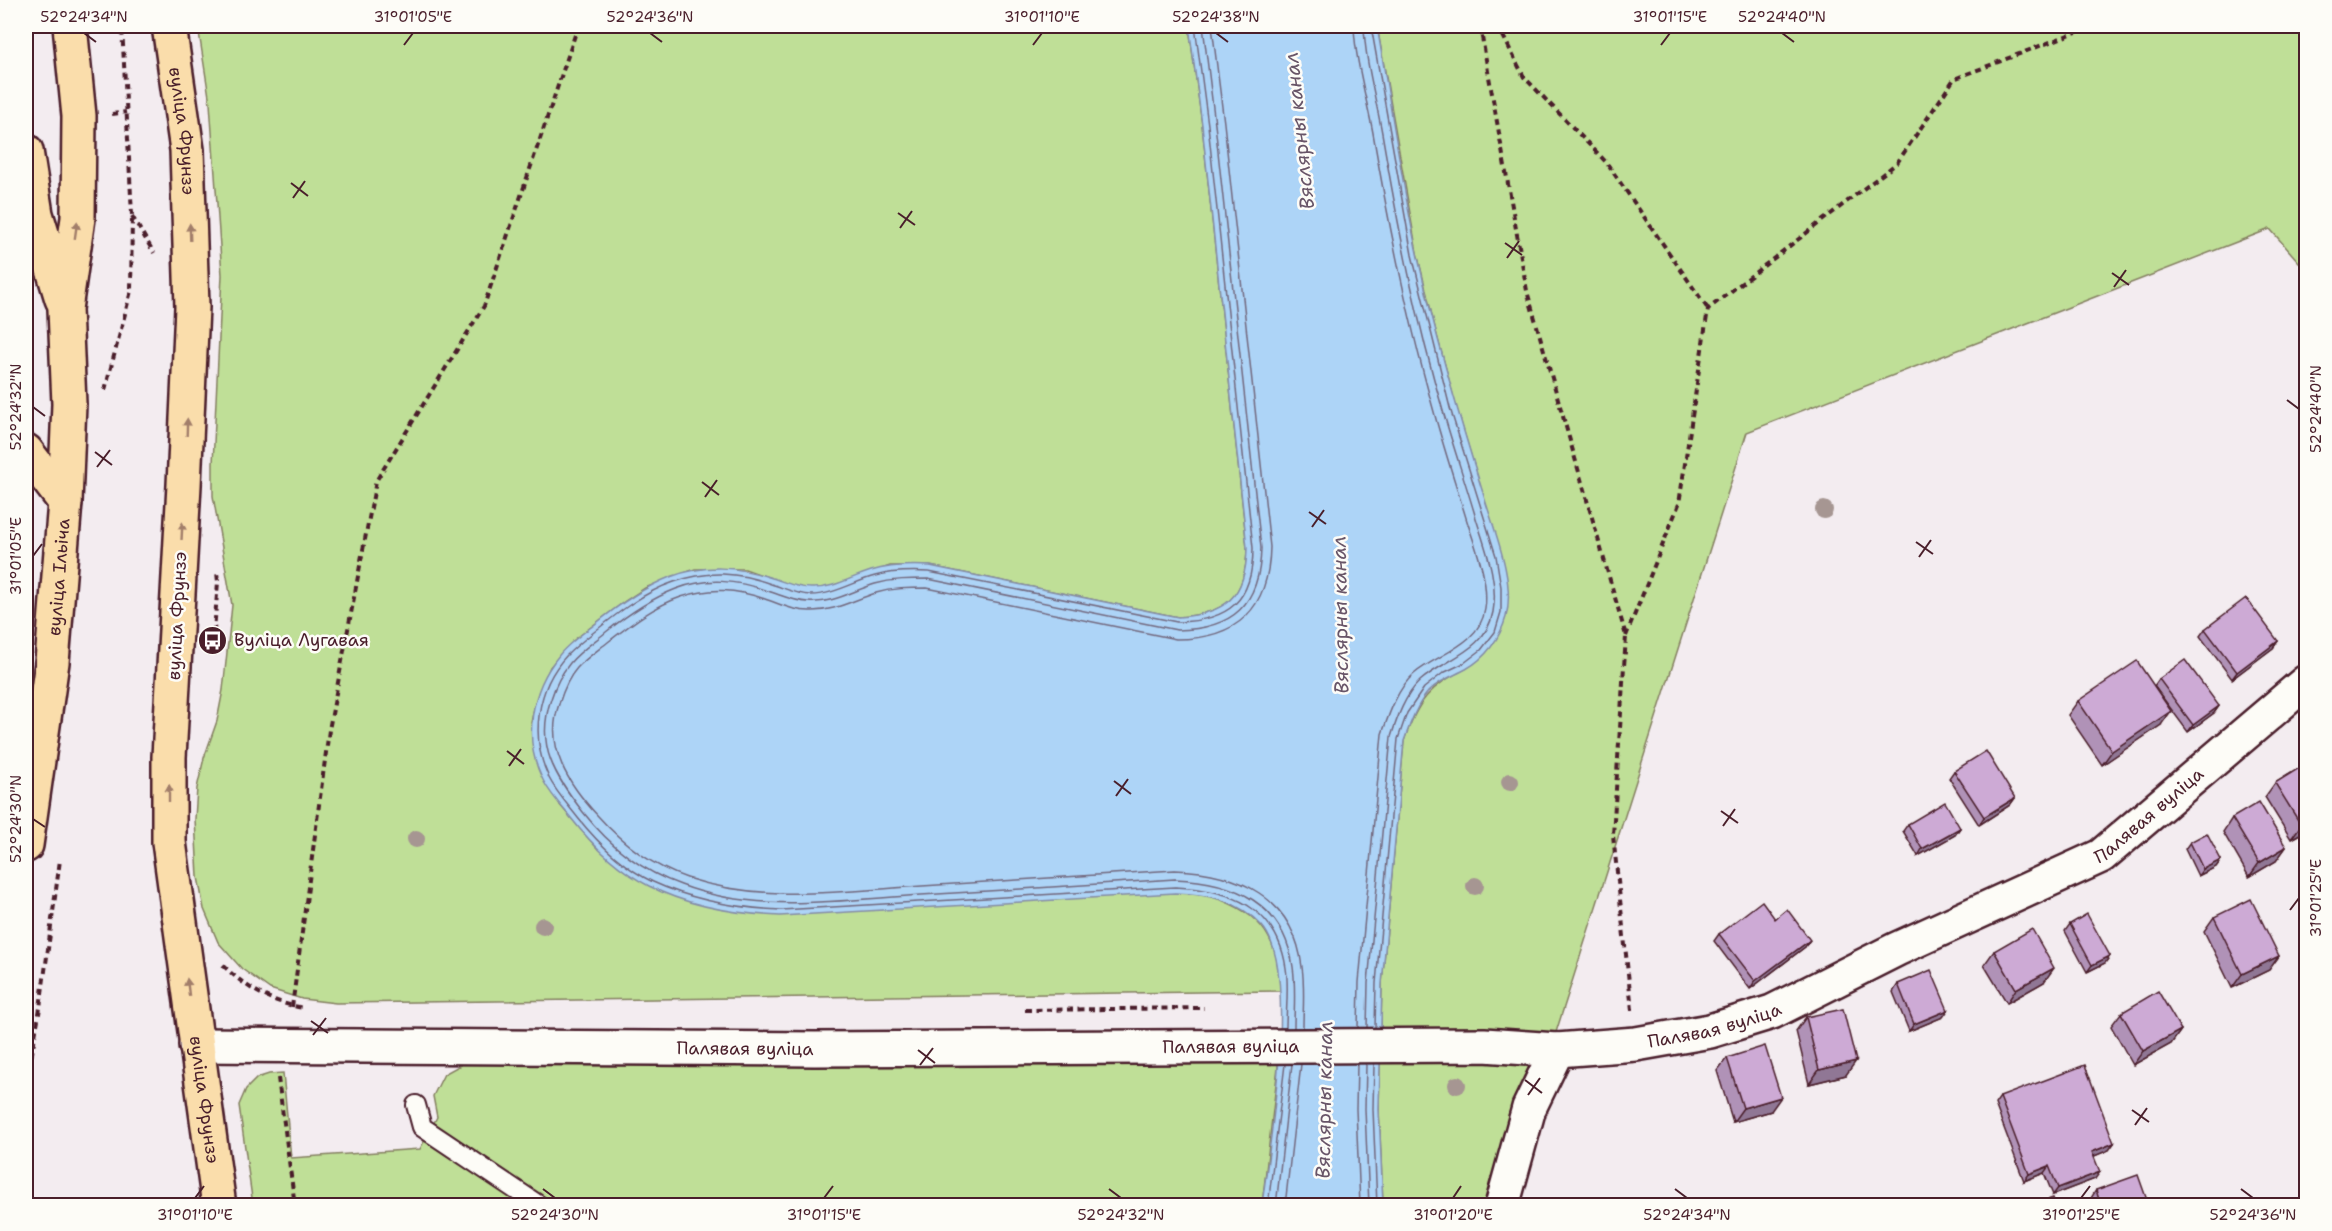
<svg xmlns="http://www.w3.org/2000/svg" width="2332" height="1231" font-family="'Shantell Sans',sans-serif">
<rect width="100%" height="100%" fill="#f3ecf0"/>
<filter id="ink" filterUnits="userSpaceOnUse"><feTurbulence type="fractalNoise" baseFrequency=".0167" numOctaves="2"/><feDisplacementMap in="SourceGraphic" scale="12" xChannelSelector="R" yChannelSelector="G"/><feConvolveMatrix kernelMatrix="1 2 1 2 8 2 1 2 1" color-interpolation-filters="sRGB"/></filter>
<g filter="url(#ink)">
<g fill="#bfdf97" stroke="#847f61" stroke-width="1.5">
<path d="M198 26H1189L1202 125 1247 548C1246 598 1226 614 1178 617L930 566H890L826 588 809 589 793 586 745 569H695L645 588 625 601 574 640 550 667 535 703 531 723 560 805 597 848 1202 894C1256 908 1280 934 1280 991L336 1003 302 999 270 989 242 969 218 942 204 909 198 877 195 819 197 788 204 758 217 721 223 690 232 605 213 496V464L222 275 210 103Z"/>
<path d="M1377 26H2306V270L2270 229 1747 432 1501 1205H1383L1379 1109 1382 984 1404 741C1417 702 1430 685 1467 668L1501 555 1456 406 1436 332 1417 253Z"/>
<polygon points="1280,1049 1262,1205 253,1205 239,1105 246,1089 257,1078 269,1074 283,1073 291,1158 420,1149 437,1117 433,1096 444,1074 464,1063"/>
</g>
<path fill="#add4f7" stroke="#858ca5" stroke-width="1.5" d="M1189 26H1377C1390 101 1401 178 1417 253 1435 334 1458 414 1483 493 1493 528 1516 580 1506 617 1500 638 1486 658 1466 669 1453 676 1438 681 1428 692 1416 706 1410 724 1404 741L1382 984 1379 1109 1383 1205H1262C1269 1147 1300 968 1262 926 1239 900 1208 894 1175 893L780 916C735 914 690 907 649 886 618 870 592 845 571 818 562 807 551 795 544 782 522 741 530 690 560 654 569 643 582 634 594 625 617 606 642 588 670 577 705 564 737 566 772 578 785 582 797 588 811 588 833 589 851 577 871 571 891 565 910 565 930 566L1178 617C1226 614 1246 597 1247 548L1202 125Z"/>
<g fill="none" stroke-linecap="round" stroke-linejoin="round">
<g stroke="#72677d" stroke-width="1.5">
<path d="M1195 26 1208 125 1253 548C1253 601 1229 621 1177 622L929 572C910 571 893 571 875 576 853 582 834 595 810 595 796 594 784 588 771 584 738 572 708 570 674 582 644 592 619 612 594 632 585 639 575 647 567 655 536 688 530 738 549 778 556 792 568 805 578 818 598 843 624 868 653 882 694 901 736 908 781 910L1175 887C1230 889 1277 907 1286 968 1289 987 1286 1009 1286 1028"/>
<path d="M1203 26 1215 124 1261 548C1260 605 1233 629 1177 630L928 579C910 579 893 579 875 584 852 591 833 604 808 602 793 601 781 595 768 591 736 580 707 577 676 589 650 599 627 615 606 632 594 642 580 651 570 663 561 674 555 686 551 699 535 746 555 776 583 812 609 845 641 871 681 885 757 914 842 900 921 895 1006 890 1090 885 1175 879 1234 881 1284 903 1293 967 1296 987 1294 1009 1294 1028"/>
<path d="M1212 26 1224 123 1270 547C1269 609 1238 639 1176 639L927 588C909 588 893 588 876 593 853 600 834 612 810 611 794 611 780 604 765 599 736 589 711 587 681 597 654 606 631 624 608 642 598 650 586 658 577 668 568 678 563 691 559 704 544 748 569 785 598 816 623 844 652 866 687 878 763 903 844 891 922 886 1006 881 1091 875 1175 870 1238 872 1294 897 1302 967 1305 987 1303 1008 1303 1028"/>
<path d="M1354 26C1355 59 1367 100 1373 133 1389 227 1408 320 1434 412 1444 449 1456 485 1467 521 1476 549 1489 580 1485 609 1480 645 1437 654 1414 674 1397 689 1389 714 1382 734L1359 982 1358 1028"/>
<path d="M1364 26C1365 61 1376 98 1382 133 1398 226 1416 320 1443 411 1453 446 1465 481 1475 515 1484 545 1499 580 1493 612 1486 651 1446 658 1420 681 1405 695 1397 718 1391 737L1368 983 1367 1028"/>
<polyline points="1371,26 1412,255 1450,408 1496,556 1501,587 1501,612 1495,632 1481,650 1464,663 1443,673 1424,688 1407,713 1398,739 1376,983 1375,1028"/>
<polyline points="1357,1064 1356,1109 1360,1206"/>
<polyline points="1366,1064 1365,1109 1369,1206"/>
<polyline points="1374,1064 1373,1109 1377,1206"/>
<polyline points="1268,1206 1285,1064"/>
<polyline points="1276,1206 1292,1064"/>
<polyline points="1285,1206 1301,1064"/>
</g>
<defs>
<polyline id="service" points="416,1105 422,1127 540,1206"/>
<g id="minor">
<path id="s1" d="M196 1045 815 1049 1484 1045 1557 1050 1636 1044 1710 1031 1772 1012 1897 949 2101 856 2306 682"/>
<polyline points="1502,1206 1529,1108 1557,1050"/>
</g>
<g id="primary">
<path id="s2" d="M169 26 187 150 192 307 184 485 169 757V842L219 1206"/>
<polyline points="26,151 36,214 62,299"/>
<polyline points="26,451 65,502"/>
<path id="s3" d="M26 845 52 662 65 502 69 404 65 309 78 218 79 116 70 26"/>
</g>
</defs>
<use href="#service" stroke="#4a1f2b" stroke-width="22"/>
<use href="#minor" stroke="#4a1f2b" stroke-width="38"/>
<use href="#primary" stroke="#4a1f2b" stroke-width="38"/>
<g stroke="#4a1f2b" stroke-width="4" stroke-dasharray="6 4.5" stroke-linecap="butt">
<polyline points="1480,26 1527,291 1626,636 1613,835 1632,1010"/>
<polyline points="1498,26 1524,77 1606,162 1708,309"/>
<polyline points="112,114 126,112"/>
<polyline points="132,216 154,253"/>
<polyline points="105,390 131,291 132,215 122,26"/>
<polyline points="1626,636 1679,504 1708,309 1897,163 1954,79 2092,26"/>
<polyline points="213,643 218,582 217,572"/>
<path d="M223 965C245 988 272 1003 304 1008"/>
<polyline points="292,1007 329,730 376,481 484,306 578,26"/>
<polyline points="1025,1010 1204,1008"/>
<polyline points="278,1078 295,1206"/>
<polyline points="26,1087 40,1008 60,860"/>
</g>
<use href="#service" stroke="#fdfcf7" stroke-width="18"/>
<use href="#minor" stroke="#fdfcf7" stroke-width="33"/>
<use href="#primary" stroke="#faddab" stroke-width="33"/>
</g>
<g fill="#a69692">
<circle cx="1824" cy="510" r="9"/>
<circle cx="1510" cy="782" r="9"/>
<circle cx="416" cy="839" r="9"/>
<circle cx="1475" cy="886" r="9"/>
<circle cx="543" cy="926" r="9"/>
<circle cx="1457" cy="1085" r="9"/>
</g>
<g fill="#b092b7" stroke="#4a1f2b" stroke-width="1.5">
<polygon points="2205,629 2278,641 2273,648 2232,679 2200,636"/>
<polygon points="2159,679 2219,706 2214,713 2188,732 2154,686"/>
<polygon points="2078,701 2161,725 2102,765 2068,715"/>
<polygon points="2307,715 2307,725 2303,720"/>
<polygon points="2307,764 2307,830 2291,839 2265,797 2275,783"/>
<polygon points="1954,771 2015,798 2010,805 1979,825 1949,778"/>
<polygon points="2232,818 2286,847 2276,861 2249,877 2223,832"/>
<polygon points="1908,824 1960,828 1955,835 1918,856 1903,831"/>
<polygon points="2190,842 2221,860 2216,867 2198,876 2185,849"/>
<polygon points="2214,917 2279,956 2269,970 2232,988 2204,931"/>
<polygon points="1775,919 1805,947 1750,989 1714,941 1719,934"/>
<polygon points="2070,924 2110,956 2105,963 2087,972 2065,931"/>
<polygon points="1994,951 2044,982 2007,1003 1984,965"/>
<polygon points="1898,984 1948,1010 1943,1017 1909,1031 1893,992"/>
<polygon points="2121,1013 2181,1030 2171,1044 2133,1065 2111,1026"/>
<polygon points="1806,1017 1846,1075 1809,1084 1796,1031"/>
<polygon points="1727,1058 1771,1111 1733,1122 1717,1071"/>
<polygon points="2000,1097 2114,1143 2109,1150 2094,1156 2095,1179 2053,1195 2044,1173 2024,1181 1995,1104"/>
<polygon points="2096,1190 2148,1203 2146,1206 2094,1206 2091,1198"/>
</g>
<g fill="#907795" stroke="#4a1f2b" stroke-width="1.5">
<polygon points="2278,641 2273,648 2232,679 2237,672"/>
<polygon points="2219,706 2214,713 2188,732 2193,725"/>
<polygon points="2171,711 2161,725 2102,765 2112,751"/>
<polygon points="2015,798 2010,805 1979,825 1984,817"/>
<polygon points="2307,822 2307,830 2291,839 2301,825"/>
<polygon points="1960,828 1955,835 1918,856 1922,849"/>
<polygon points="2286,847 2276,861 2249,877 2259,863"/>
<polygon points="2221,860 2216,867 2198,876 2203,869"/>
<polygon points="1810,940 1805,947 1750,989 1755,981"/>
<polygon points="2110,956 2105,963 2087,972 2092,965"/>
<polygon points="2279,956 2269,970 2232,988 2242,974"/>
<polygon points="2054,968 2044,982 2007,1003 2016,989"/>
<polygon points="1948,1010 1943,1017 1909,1031 1914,1024"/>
<polygon points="2181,1030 2171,1044 2133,1065 2143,1051"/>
<polygon points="1856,1061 1846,1075 1809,1084 1819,1070"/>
<polygon points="1781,1097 1771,1111 1733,1122 1743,1108"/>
<polygon points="2114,1143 2109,1150 2087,1159 2092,1152"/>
<polygon points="2049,1166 2044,1173 2024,1181 2029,1174"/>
<polygon points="2100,1172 2095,1179 2053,1195 2058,1188"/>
</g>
<g fill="#cdaad5" stroke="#4a1f2b" stroke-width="1.5">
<polygon points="2246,598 2278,641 2237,672 2205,629"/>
<polygon points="2185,660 2219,706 2193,725 2159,679"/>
<polygon points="2137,661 2171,711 2112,751 2078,701"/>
<polygon points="1986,751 2015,798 1984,817 1954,771"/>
<polygon points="2304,765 2307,768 2307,822 2301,825 2275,783"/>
<polygon points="1945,802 1960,828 1922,849 1908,824"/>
<polygon points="2259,802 2286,847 2259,863 2232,818"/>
<polygon points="2207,833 2221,860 2203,869 2190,842"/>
<polygon points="2251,899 2279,956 2242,974 2214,917"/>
<polygon points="1762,901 1775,919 1787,909 1810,940 1755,981 1719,934"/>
<polygon points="2087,914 2110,956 2092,965 2070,924"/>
<polygon points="2032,929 2054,968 2016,989 1994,951"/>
<polygon points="1931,970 1948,1010 1914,1024 1898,984"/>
<polygon points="2158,991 2181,1030 2143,1051 2121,1013"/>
<polygon points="1843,1009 1856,1061 1819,1070 1806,1017"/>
<polygon points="1765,1046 1781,1097 1743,1108 1727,1058"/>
<polygon points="2085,1065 2114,1143 2092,1152 2100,1172 2058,1188 2049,1166 2029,1174 2000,1097"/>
<polygon points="2138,1175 2148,1203 2141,1206 2101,1206 2096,1190"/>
<polygon points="2053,1198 2056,1206 2031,1206"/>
</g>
<defs><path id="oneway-solid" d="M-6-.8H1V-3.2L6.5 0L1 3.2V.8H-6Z" transform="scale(1.5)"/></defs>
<g fill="#a27e6b">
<use href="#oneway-solid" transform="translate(76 230) rotate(-82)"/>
<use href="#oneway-solid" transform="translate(190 232) rotate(-92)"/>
<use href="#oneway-solid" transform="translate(187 427) rotate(-88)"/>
<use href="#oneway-solid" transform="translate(182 531) rotate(-87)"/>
<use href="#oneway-solid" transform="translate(169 793) rotate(-90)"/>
<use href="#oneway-solid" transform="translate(188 987) rotate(-97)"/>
</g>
</g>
<path fill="none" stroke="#4a1f2b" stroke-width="2" d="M84 33 96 42M650 33 662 42M1216 33 1228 42M1782 33 1794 42M404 45 413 33M1033 45 1042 33M1661 45 1670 33M291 183 308 196M293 198 305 181M898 213 915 225M900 228 912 211M1505 243 1522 255M1507 258 1519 241M2112 273 2129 285M2114 287 2126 270M2287 400 2299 409M33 407 45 416M95 452 112 465M97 467 110 450M702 482 719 495M705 497 717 480M1309 512 1326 524M1312 527 1324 510M1916 542 1933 554M33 556 42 544M1919 557 1931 540M507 751 524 764M509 766 521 749M1114 781 1131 794M1116 796 1128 779M1721 811 1738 823M33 819 45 827M1723 826 1735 809M2290 910 2299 898M311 1021 328 1033M313 1035 326 1018M918 1050 935 1063M920 1065 933 1048M1525 1080 1542 1093M1528 1095 1540 1078M2132 1110 2149 1122M2135 1125 2147 1108M543 1189 555 1198M1109 1189 1121 1198M1675 1189 1687 1198M2241 1189 2253 1198M195 1198 204 1186M824 1198 833 1186M1453 1198 1461 1186M2081 1198 2090 1186"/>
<defs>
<symbol id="bus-disc" viewBox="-11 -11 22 22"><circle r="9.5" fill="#4a1f2b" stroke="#fdfcf7"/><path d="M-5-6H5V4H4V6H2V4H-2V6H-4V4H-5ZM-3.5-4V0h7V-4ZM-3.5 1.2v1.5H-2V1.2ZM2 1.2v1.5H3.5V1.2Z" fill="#fff"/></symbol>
</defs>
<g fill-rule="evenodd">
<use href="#bus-disc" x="196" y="624" width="33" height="33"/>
</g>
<g text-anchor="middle" stroke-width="5" stroke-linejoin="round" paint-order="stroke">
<g font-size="18" fill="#4a1f2b" stroke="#fdfcf7">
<text dy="6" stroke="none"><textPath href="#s2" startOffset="106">вуліца Фрунзэ</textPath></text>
<text dy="6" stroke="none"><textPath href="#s3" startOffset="270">вуліца Ільіча</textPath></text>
<text transform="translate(177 616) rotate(-87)" y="6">вуліца Фрунзэ</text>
<text dy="6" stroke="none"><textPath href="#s1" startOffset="2007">Палявая вуліца</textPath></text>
<text dy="6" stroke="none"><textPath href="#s1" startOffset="1521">Палявая вуліца</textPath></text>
<text dy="6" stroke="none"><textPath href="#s1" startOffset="1035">Палявая вуліца</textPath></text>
<text dy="6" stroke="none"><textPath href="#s1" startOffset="549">Палявая вуліца</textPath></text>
<text dy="6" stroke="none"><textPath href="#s2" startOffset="1078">вуліца Фрунзэ</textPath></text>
</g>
<g font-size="18" fill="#4a1f2b" stroke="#fdfcf7" text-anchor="start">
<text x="234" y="646">Вуліца Лугавая</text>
</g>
<g font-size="20" font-style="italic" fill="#685568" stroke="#fdfcf7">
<text transform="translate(1299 131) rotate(-96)" y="7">Вяслярны канал</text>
<text transform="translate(1340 615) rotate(-91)" y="7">Вяслярны канал</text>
<text transform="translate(1324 1100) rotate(-89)" y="7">Вяслярны канал</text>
</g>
</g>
<rect width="2332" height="1231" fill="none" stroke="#fdfcf7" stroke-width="66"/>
<rect x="33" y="33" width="2266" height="1165" fill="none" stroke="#4a1f2b" stroke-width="2"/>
<g font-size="15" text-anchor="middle" fill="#4a1f2b">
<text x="84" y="22">52°24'34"N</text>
<text x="413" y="22">31°01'05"E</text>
<text x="650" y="22">52°24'36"N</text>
<text x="1042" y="22">31°01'10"E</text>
<text x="1216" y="22">52°24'38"N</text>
<text x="1670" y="22">31°01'15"E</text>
<text x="1782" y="22">52°24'40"N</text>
<text transform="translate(16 407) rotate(-90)" y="5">52°24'32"N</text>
<text transform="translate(2316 409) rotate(-90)" y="5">52°24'40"N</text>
<text transform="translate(16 556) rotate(-90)" y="5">31°01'05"E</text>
<text transform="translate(16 819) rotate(-90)" y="5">52°24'30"N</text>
<text transform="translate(2316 898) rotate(-90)" y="5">31°01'25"E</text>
<text x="195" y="1220">31°01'10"E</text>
<text x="555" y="1220">52°24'30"N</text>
<text x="824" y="1220">31°01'15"E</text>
<text x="1121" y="1220">52°24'32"N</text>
<text x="1453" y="1220">31°01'20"E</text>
<text x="1687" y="1220">52°24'34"N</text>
<text x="2081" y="1220">31°01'25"E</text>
<text x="2253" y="1220">52°24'36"N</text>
</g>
</svg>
